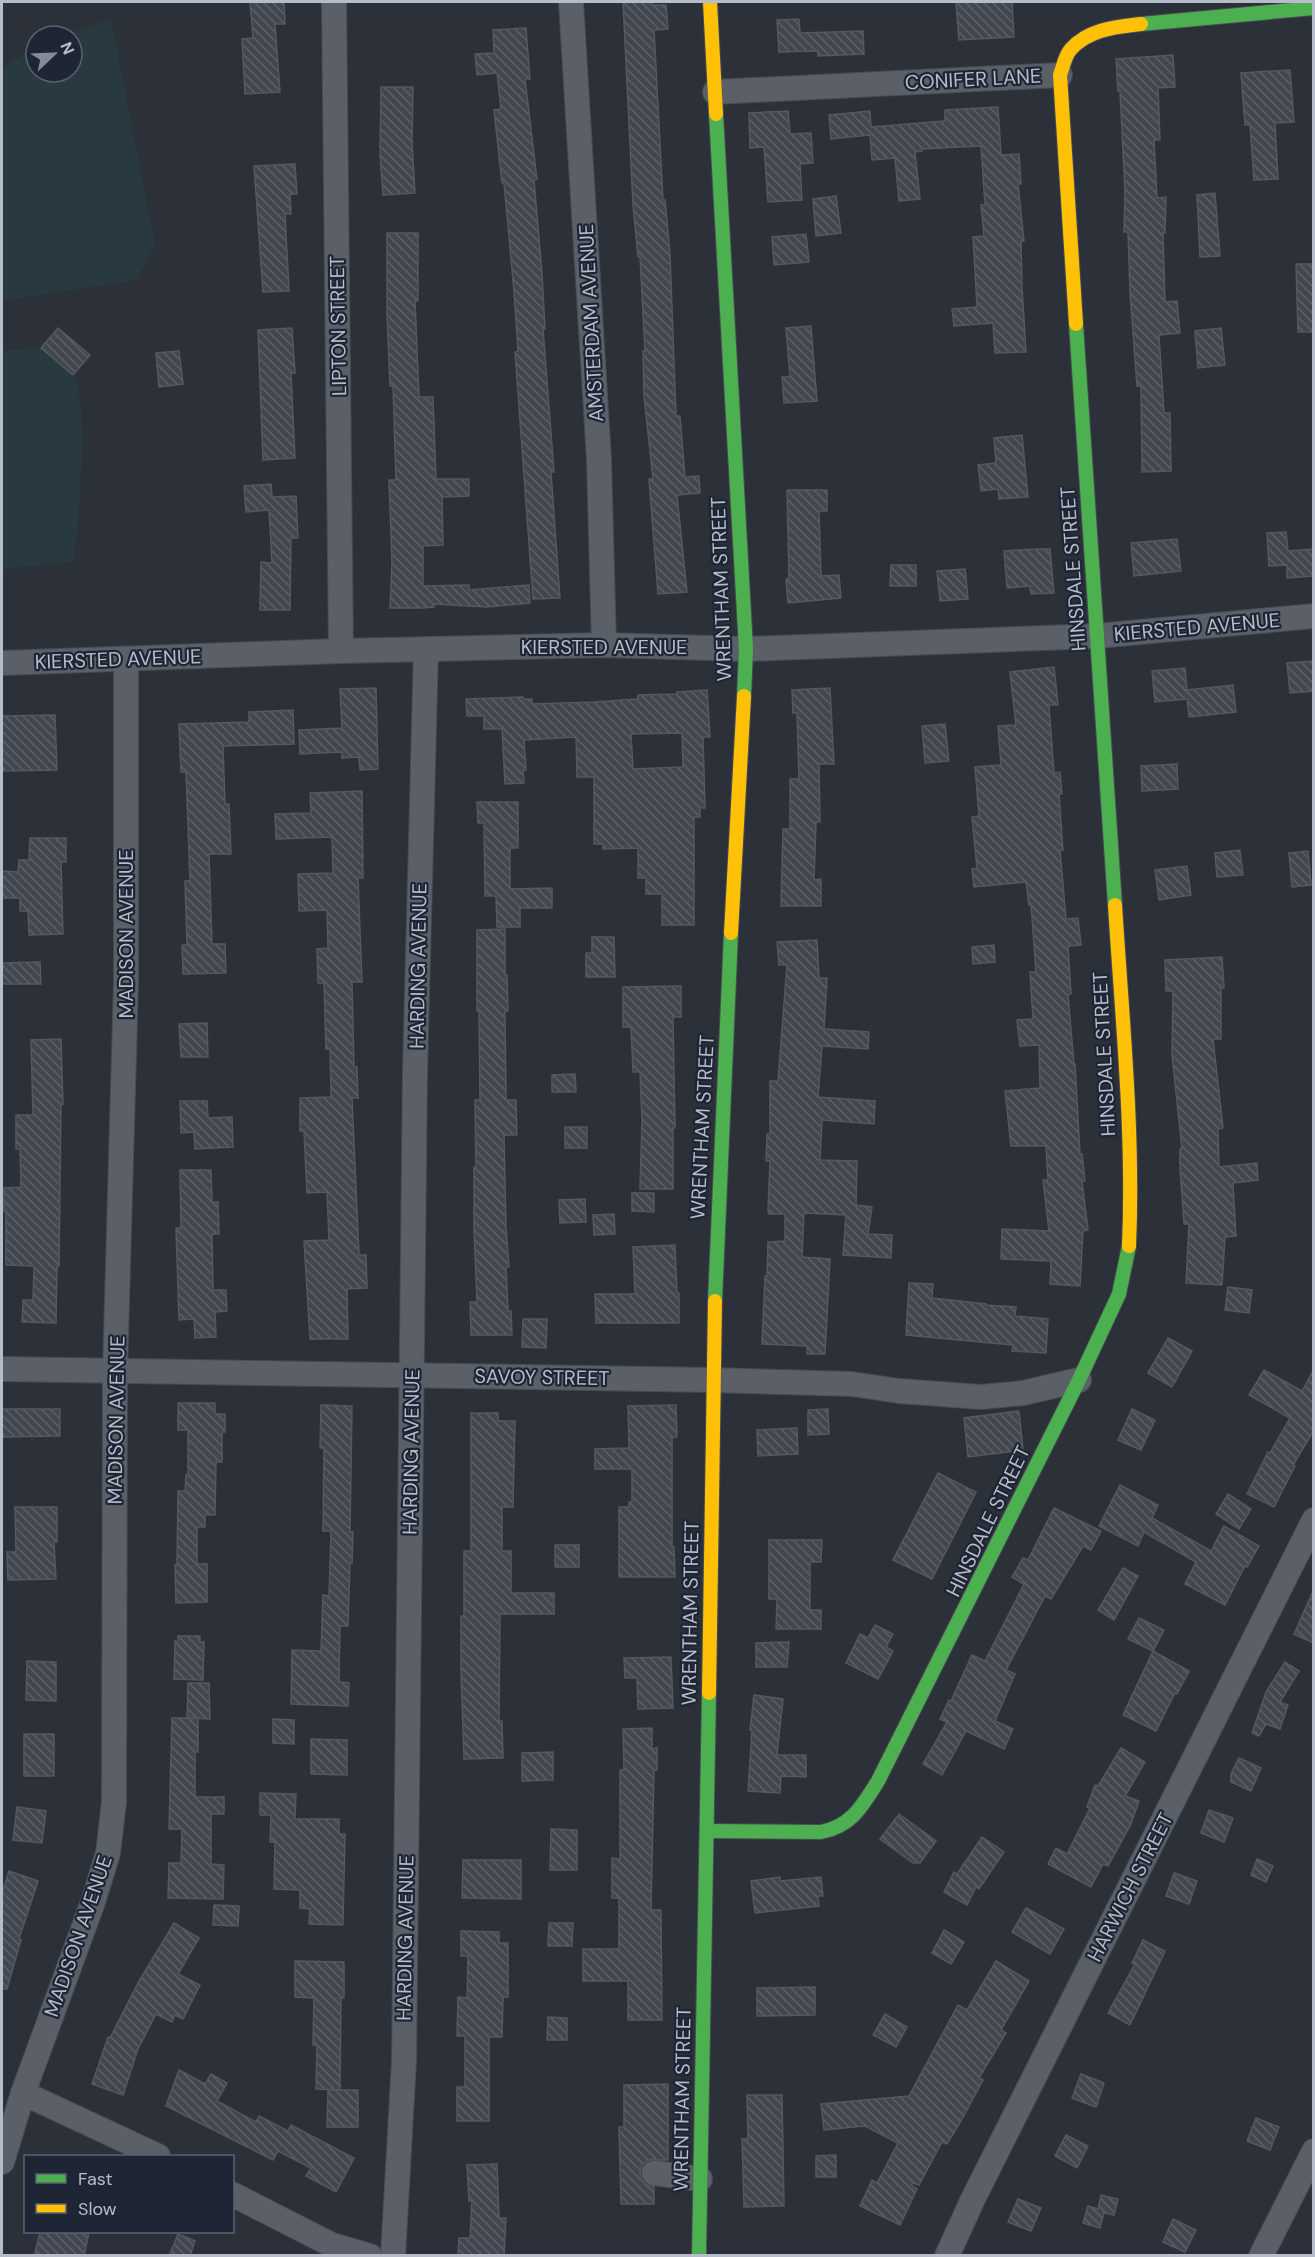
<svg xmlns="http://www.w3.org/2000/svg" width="1315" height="2257" font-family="'DM Sans',sans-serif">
<defs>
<pattern id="building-back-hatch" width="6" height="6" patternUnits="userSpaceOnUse" patternTransform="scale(1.5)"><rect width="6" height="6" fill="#42464e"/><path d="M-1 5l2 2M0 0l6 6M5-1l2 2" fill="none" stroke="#5b5f66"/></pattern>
</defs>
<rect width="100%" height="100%" fill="#2b3039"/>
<g fill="#283a3f">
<polygon points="111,19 155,245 137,280 2,301 2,68 36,46 36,72 72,72 72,36 61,36"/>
<path d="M41 348C49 355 68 367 73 376 91 406 77 522 75 562L2 569V351Z"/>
</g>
<g fill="url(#building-back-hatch)" stroke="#535861" stroke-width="1.5" fill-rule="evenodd">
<polygon points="250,2 284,2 285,24 275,24 280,92 245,94 242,39 253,38"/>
<polygon points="623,2 652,2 652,5 666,5 668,29 654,30 663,200 665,200 670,254 676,416 680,416 685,477 699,476 700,493 677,495 687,592 658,594 649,479 653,479 644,396 643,351 645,351 640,257 638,257 633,205"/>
<polygon points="956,2 1012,2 1014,37 959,40"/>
<polygon points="799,19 800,33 863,31 864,54 818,56 818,51 779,52 777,20"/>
<polygon points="526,28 530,79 525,79 537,179 534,180 542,273 545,329 543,329 554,472 551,472 560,598 533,599 515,352 518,351 514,291 504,183 502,183 494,110 501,109 497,73 477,75 475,54 494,53 493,30"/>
<polygon points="1173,55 1175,87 1158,88 1160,140 1154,140 1157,198 1166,197 1165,233 1163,233 1165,302 1177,301 1180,333 1159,335 1164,413 1170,413 1171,471 1142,472 1141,386 1137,386 1130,292 1128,232 1124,232 1125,191 1120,91 1118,91 1116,59"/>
<polygon points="1290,70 1294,122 1275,123 1278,179 1254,180 1250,125 1245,125 1241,73"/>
<polygon points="381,87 413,87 412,141 415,193 383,195 380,155"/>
<polygon points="998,107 1001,155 1019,154 1021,184 1018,184 1024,241 1021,241 1022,287 1026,352 995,353 993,323 954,326 952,309 977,307 973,237 984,236 981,205 985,205 981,146 922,149 922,151 915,152 920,199 899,201 895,158 872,160 870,135 831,139 829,115 870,111 871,127 945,121 945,110"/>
<polygon points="788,111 790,134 811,133 813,163 800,164 802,200 768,202 764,147 750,148 749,113"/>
<polygon points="295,164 297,194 290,194 291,214 285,214 289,291 263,292 254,166"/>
<polygon points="1215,193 1220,256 1200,257 1197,195"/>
<polygon points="836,196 841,233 816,236 813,199"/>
<polygon points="387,233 418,233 418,301 415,301 419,397 433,397 436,479 469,479 469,496 442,497 443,545 423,546 423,586 469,585 469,590 529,585 530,603 487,607 434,604 434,607 422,608 390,608 392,562 389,480 396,480 393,386 390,386 387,313"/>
<polygon points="806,234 809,262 774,265 772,237"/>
<polygon points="1296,264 1314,264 1314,332 1298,332"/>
<polygon points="811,326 817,401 784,403 782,377 790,377 786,328"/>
<polygon points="58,328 90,355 73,375 41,348"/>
<polygon points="292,328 295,373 291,373 295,458 263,460 258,330"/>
<polygon points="1221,328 1225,365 1198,368 1195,331"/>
<polygon points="179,351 183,384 159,387 156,353"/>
<polygon points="1022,435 1028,497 999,499 998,489 981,491 978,465 996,463 994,438"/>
<polygon points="271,484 272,497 296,496 298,538 291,538 290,610 260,610 261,562 272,563 269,510 246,512 244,486"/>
<polygon points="787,490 827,490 827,511 819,511 821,576 839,575 841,598 788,603 786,579 789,579"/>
<polygon points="1286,532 1288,551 1314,549 1314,576 1287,578 1287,565 1269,566 1267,533"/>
<polygon points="1177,539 1181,571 1134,576 1131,543"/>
<polygon points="1036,549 1050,549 1054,593 1031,594 1030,586 1007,588 1004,551"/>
<polygon points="891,565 916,565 916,586 890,586"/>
<polygon points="965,569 968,599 940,601 937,571"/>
<polygon points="1314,661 1314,691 1290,693 1287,663"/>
<polygon points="1054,667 1058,705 1049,705 1054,773 1060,772 1062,794 1059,794 1063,850 1060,850 1066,919 1078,918 1081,945 1068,946 1071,994 1068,995 1074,1064 1075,1064 1080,1154 1082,1154 1085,1181 1082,1181 1088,1230 1083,1231 1080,1286 1050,1284 1051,1261 1001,1259 1002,1229 1049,1231 1043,1180 1048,1180 1046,1146 1011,1146 1005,1091 1040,1088 1039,1045 1020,1046 1017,1020 1033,1019 1030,972 1036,972 1031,904 1029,905 1026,882 974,887 972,869 977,868 972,817 979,816 975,767 1001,765 998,726 1016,725 1010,672"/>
<polygon points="1185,668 1187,690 1233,685 1236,712 1189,717 1187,699 1155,702 1152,671"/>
<polygon points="376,688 378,769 360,770 359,757 342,758 342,752 300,754 299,730 342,728 340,689"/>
<polygon points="830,688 834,764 819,764 820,822 816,822 814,880 821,879 821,906 781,906 783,829 790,829 790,779 799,779 797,713 793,713 792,690"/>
<path d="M707 690 710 737H703L705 808H700V817H694V925H662V894H646V878H638V848L603 849V844H594V777H577L576 737 524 740 526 770H523L524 783 505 784 502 729H484V716H467L466 699 523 697V699H532V704L594 702 638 699V695L677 694V692ZM682 733 683 767 633 769 631 734Z"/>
<polygon points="293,710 294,744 223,746 225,804 229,804 231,854 209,854 212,944 225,944 226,973 183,974 182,945 187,945 185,881 190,881 186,772 181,772 179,724 249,722 249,712"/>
<polygon points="55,715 57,770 2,771 2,716"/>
<polygon points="945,724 949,761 925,763 922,726"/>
<polygon points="1177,764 1178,789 1142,791 1141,766"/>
<polygon points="362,791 363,878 358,878 362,982 352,982 354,1067 357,1067 358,1098 352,1098 359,1255 366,1255 367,1288 347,1289 348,1339 310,1339 304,1241 329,1240 327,1192 307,1193 304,1131 300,1131 300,1098 331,1097 330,1049 326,1049 324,983 318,983 317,949 328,948 327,910 299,911 298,874 333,873 332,837 276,839 275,814 311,813 310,793"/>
<polygon points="477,802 518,802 518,848 510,848 510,889 552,888 552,908 520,908 520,927 497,927 496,896 485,896 484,823 478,823"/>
<polygon points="30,838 66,838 66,862 61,862 63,934 29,935 28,911 20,911 20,898 2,898 2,871 18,872 19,860 29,860"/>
<polygon points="1240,850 1243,875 1217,877 1215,853"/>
<polygon points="1308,851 1311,885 1292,887 1289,853"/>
<polygon points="1187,866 1191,895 1159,900 1155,870"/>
<polygon points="505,929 505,975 507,975 508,1011 505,1011 506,1100 516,1100 517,1135 504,1135 506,1228 509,1267 506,1267 508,1311 511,1311 512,1335 471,1335 470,1302 477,1302 474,1229 474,1167 476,1167 475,1100 480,1100 479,1011 477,1011 477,930"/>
<polygon points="592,937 614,937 615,977 586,977 586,953 592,953"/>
<polygon points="817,940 819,978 827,978 824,1029 869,1032 868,1049 822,1046 818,1097 875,1101 874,1124 822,1120 820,1160 857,1161 856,1205 872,1207 868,1234 892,1235 891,1258 843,1255 846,1215 804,1213 802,1257 830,1259 825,1354 807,1354 807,1346 762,1344 765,1276 767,1276 768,1242 785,1241 785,1214 769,1214 768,1211 770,1161 766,1161 767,1134 770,1134 770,1081 778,1081 787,965 779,965 777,942"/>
<polygon points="994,945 995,962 973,964 972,947"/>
<polygon points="1222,957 1224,988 1221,988 1221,1039 1213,1039 1223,1128 1218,1129 1219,1167 1257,1163 1258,1180 1233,1183 1236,1236 1225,1237 1222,1285 1186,1283 1189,1224 1184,1224 1180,1167 1180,1149 1182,1149 1172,1055 1173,991 1166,991 1165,960"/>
<polygon points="40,962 41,984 2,984 2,963"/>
<polygon points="681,986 681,1017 673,1017 675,1128 673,1128 673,1189 640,1189 642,1120 640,1072 633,1072 631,1027 623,1027 623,987"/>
<polygon points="207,1023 208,1057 181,1057 179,1024"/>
<polygon points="61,1039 63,1104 61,1105 59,1266 57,1266 56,1323 22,1322 23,1300 33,1300 34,1266 6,1265 6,1211 4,1211 4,1188 21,1187 20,1149 16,1149 16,1115 33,1115 31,1040"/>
<polygon points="575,1074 576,1092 552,1092 552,1075"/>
<polygon points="180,1101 207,1101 208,1118 232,1117 233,1147 195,1149 194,1132 181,1133"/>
<rect x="565" y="1127" width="22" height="21"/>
<polygon points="180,1170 211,1170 212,1202 218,1202 219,1234 212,1234 213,1290 226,1290 227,1311 215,1312 216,1337 195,1338 194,1319 179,1320 176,1228 181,1228"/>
<polygon points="632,1193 654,1193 654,1212 632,1211"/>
<polygon points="585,1199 586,1222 560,1223 559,1200"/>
<polygon points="614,1214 615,1234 594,1235 593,1215"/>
<polygon points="675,1245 677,1293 679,1293 679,1323 596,1323 595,1294 635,1294 633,1247"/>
<polygon points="909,1283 933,1284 932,1298 986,1304 986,1305 1016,1307 1015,1316 1048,1319 1046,1353 1012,1351 1013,1345 906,1335"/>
<polygon points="1228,1287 1252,1290 1249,1313 1225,1310"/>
<polygon points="523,1319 547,1319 546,1348 522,1347"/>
<polygon points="1168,1338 1192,1351 1172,1387 1148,1373"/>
<polygon points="1314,1369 1314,1430 1293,1465 1295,1466 1274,1507 1247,1494 1268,1452 1270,1453 1290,1418 1249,1395 1264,1370 1302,1391"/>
<polygon points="178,1403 215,1403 215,1414 225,1414 225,1432 222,1432 222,1462 216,1462 215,1515 205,1515 205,1527 197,1527 197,1564 207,1564 207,1602 176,1603 175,1565 177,1565 178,1491 185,1491 186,1475 188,1475 188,1430 178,1430"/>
<polygon points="321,1405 352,1406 350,1532 353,1532 352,1563 350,1563 348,1626 340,1626 339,1682 349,1683 348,1706 291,1704 292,1650 321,1651 323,1595 329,1596 331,1531 323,1531 324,1448 320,1448"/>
<polygon points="676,1405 677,1437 672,1438 672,1547 674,1547 675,1577 619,1577 619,1507 629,1507 629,1502 632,1502 632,1469 595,1469 595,1449 629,1448 628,1406"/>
<polygon points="2,1409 60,1409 60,1436 2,1437"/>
<polygon points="828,1409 829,1434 808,1435 808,1410"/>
<polygon points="1132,1409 1155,1420 1141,1450 1118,1440"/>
<polygon points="1019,1411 1023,1450 968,1457 964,1418"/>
<polygon points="471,1413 498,1413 498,1421 515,1421 513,1507 502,1507 502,1551 511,1551 511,1593 554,1593 554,1614 500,1614 499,1721 502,1721 503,1758 464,1759 461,1672 461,1616 464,1616 464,1551 471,1551"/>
<polygon points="797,1428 798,1454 758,1456 757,1430"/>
<polygon points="938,1473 976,1492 932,1579 893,1560"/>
<polygon points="1120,1485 1158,1505 1152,1518 1211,1551 1224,1526 1259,1546 1247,1567 1245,1566 1225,1605 1185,1584 1196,1562 1144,1532 1138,1546 1099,1526"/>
<polygon points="1228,1494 1251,1509 1239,1529 1216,1514"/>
<polygon points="15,1507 57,1507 57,1542 54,1542 56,1579 8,1580 7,1552 16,1552"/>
<polygon points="1054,1508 1101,1531 1091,1550 1083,1546 1051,1599 1045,1596 1006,1670 1015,1674 995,1721 1013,1729 1004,1749 966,1731 942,1775 923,1764 947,1722 940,1719 949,1700 951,1701 972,1655 985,1661 1024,1584 1012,1577 1023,1558 1028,1560"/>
<polygon points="769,1540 822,1540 821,1562 810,1562 810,1610 821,1610 821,1629 776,1629 777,1599 769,1599"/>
<rect x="555" y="1545" width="24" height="22"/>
<polygon points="1123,1568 1138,1576 1114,1620 1098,1610"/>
<polygon points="1314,1589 1314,1643 1294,1634"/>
<polygon points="1139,1618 1164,1630 1153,1651 1128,1639"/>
<polygon points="875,1625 893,1634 886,1647 893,1651 878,1679 846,1663 860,1634 868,1638"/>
<polygon points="178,1636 200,1636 200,1642 204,1642 203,1680 174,1679 175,1641 178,1642"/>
<polygon points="789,1642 787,1667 756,1667 756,1643"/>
<polygon points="1153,1651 1189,1671 1177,1694 1175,1693 1156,1731 1123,1715"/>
<polygon points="671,1657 673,1708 638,1709 637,1678 625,1678 624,1658"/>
<polygon points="27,1661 56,1662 56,1701 26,1700"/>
<polygon points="1285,1662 1299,1671 1280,1702 1288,1705 1280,1729 1266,1724 1259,1736 1252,1733 1266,1692"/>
<polygon points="188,1683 209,1683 210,1719 187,1718"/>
<polygon points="754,1695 783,1699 777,1755 806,1755 806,1777 781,1776 780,1793 748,1791 752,1730 750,1730"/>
<polygon points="172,1718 198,1718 198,1752 195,1752 195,1797 224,1797 224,1814 211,1814 211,1864 224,1865 223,1899 168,1898 169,1863 181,1863 182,1829 169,1829"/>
<polygon points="273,1719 294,1720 294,1744 273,1743"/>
<polygon points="652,1728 652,1749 657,1748 657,1770 654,1770 651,1910 661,1910 662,2020 628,2020 628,1981 583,1981 583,1949 619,1949 619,1898 612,1898 612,1858 620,1859 620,1770 624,1770 623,1729"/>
<rect x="24" y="1734" width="30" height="42"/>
<polygon points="311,1739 347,1740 347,1775 311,1774"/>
<polygon points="1121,1748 1145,1762 1125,1796 1139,1801 1131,1824 1108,1866 1103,1864 1091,1887 1048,1864 1056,1848 1067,1854 1090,1808 1087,1807 1095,1785 1098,1786"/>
<polygon points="553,1752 553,1780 522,1781 522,1753"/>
<polygon points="1239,1758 1261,1768 1251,1791 1231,1782 1231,1774"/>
<polygon points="260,1793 296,1794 295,1819 339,1819 339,1834 345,1834 343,1925 309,1924 310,1909 300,1908 300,1890 274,1889 275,1842 270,1842 271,1815 260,1815"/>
<polygon points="17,1807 46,1811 42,1843 13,1840"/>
<polygon points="1209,1810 1233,1818 1224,1842 1201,1833"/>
<polygon points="899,1814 936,1841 920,1863 913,1863 880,1839"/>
<polygon points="551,1829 577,1830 577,1870 550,1870"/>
<polygon points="982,1837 1004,1852 979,1889 976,1887 967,1905 944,1892 954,1872 957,1874"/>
<polygon points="1257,1859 1273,1866 1266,1882 1251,1875"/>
<polygon points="463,1860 521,1860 521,1899 462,1898"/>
<polygon points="9,1871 38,1881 19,1939 21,1940 7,1989 2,1989 2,1893"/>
<polygon points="1174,1873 1197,1881 1189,1904 1166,1896"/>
<polygon points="780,1877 780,1881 821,1877 823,1896 818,1896 819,1906 755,1913 751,1881"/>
<polygon points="214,1905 239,1906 238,1926 213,1925"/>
<polygon points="1026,1908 1064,1929 1050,1954 1012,1932"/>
<polygon points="174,1923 199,1938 178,1974 200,1985 183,2019 175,2015 172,2022 156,2014 138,2049 123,2095 92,2084 108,2037 110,2038 139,1981"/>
<polygon points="549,1923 573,1923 572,1946 548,1946"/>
<polygon points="944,1930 964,1942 951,1964 932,1953"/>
<polygon points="461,1931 499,1932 499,1943 508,1943 508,1997 503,1997 502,2037 489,2037 489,2121 457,2121 457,2087 465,2087 465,2036 457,2036 458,1997 467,1998 468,1956 461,1956"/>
<polygon points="1143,1940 1165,1951 1130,2025 1108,2013 1135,1964 1132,1963"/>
<polygon points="295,1961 344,1962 344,1998 341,1998 340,2090 316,2089 317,2045 313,2045 314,1998 295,1997"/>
<polygon points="996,1961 1029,1981 1001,2030 1006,2033 979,2078 983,2080 961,2121 947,2144 942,2142 919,2185 913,2183 911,2185 917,2189 900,2225 860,2206 872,2180 877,2183 898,2143 865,2126 824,2130 821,2104 909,2096 958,2005 967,2010"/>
<polygon points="815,1987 815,2015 757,2016 757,1988"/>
<polygon points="885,2014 907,2027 896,2047 873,2035"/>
<polygon points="548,2017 567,2018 567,2040 547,2040"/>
<polygon points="179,2070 205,2084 211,2074 227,2083 217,2101 256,2122 259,2116 288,2131 291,2125 354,2158 336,2192 306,2176 311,2168 278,2151 273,2160 166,2106"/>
<polygon points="1081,2074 1104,2083 1096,2107 1072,2098"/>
<polygon points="668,2084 668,2160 649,2160 642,2165 640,2172 641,2179 645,2184 654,2187 654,2204 621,2204 619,2127 624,2127 624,2085"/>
<polygon points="328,2090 358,2090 358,2127 327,2127"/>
<polygon points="747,2095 782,2095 784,2206 744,2207 742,2139 748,2139"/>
<polygon points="1256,2118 1279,2127 1270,2150 1247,2141"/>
<polygon points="1066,2135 1088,2146 1077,2168 1055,2156"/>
<polygon points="836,2155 836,2177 816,2177 816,2156"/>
<polygon points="497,2164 499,2218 506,2218 504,2256 458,2255 459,2238 470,2238 472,2200 469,2201 467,2165"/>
<polygon points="1101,2195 1118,2199 1114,2215 1104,2213 1100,2228 1083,2223 1088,2206 1098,2209"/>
<polygon points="1018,2199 1041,2208 1031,2231 1008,2222"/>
<polygon points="1173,2219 1196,2230 1185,2252 1163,2242"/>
<polygon points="40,2232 89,2232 84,2256 48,2256 35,2253"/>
<polygon points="178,2234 195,2241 190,2256 169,2256"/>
</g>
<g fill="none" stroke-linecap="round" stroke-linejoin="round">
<defs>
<g id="street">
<polyline points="334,2 341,651"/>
<polyline points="571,2 599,460 604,645"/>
<polyline points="715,92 1060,75"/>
<polyline points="2,663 341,651 604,645 746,649 1097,636 1314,616"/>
<polyline points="2,1369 712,1380 852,1384 899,1391 981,1397 1023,1393 1079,1380"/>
<polyline points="23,2093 158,2156"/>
<polyline points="2,2162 23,2093 93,1902 108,1853 114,1802 115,1371 126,983 126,659"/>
<polyline points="654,2173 700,2179"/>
<polyline points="232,2194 332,2245 370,2256"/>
<polyline points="393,2256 404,2061 415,1071 426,649"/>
<polyline points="947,2256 972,2201 1314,1520"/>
<polyline points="1261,2256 1314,2151"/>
</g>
<g id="fast">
<polyline points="1141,24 1314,8"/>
<polyline points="716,114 746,649 744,696"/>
<polyline points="1076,324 1115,905"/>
<polyline points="715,1301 731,933"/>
<path d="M707 1831 821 1832C852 1826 862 1806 878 1781L1079 1380 1119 1294 1129 1246"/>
<polyline points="699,2256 709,1693"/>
</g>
<g id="slow">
<polyline points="710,2 716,114"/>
<path d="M1076 324 1060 75C1063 67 1065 55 1071 49 1089 29 1116 27 1141 24"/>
<path d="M1115 905C1122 1018 1134 1133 1129 1246"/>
<polyline points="731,933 744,696"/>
<polyline points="709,1693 715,1301"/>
</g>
</defs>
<use href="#street" stroke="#474b52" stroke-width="26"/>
<use href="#fast" stroke="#474b52" stroke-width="16"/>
<use href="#slow" stroke="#474b52" stroke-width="16"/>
<use href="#street" stroke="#5b5f67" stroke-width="24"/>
<use href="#fast" stroke="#4caf50" stroke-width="14"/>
<use href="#slow" stroke="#ffc107" stroke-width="14"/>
</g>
<g text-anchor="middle" stroke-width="4.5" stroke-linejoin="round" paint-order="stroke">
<g font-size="20" fill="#b6bcca" stroke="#1e2635">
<text transform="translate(973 79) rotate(-3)" y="7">CONIFER LANE</text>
<text transform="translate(591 323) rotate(-93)" y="7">AMSTERDAM AVENUE</text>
<text transform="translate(338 326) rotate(-91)" y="7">LIPTON STREET</text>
<text transform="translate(1073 569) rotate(-94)" y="7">HINSDALE STREET</text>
<text transform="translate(721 589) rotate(-92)" y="7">WRENTHAM STREET</text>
<text transform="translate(1197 627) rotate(-5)" y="7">KIERSTED AVENUE</text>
<text x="604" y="654">KIERSTED AVENUE</text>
<text transform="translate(118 659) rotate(-2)" y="7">KIERSTED AVENUE</text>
<text transform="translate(126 934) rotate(-90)" y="7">MADISON AVENUE</text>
<text transform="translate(418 966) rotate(-89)" y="7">HARDING AVENUE</text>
<text transform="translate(1104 1054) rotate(-93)" y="7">HINSDALE STREET</text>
<text transform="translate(702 1127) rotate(-87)" y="7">WRENTHAM STREET</text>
<text transform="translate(542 1377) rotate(1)" y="7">SAVOY STREET</text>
<text transform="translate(116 1420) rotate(-89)" y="7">MADISON AVENUE</text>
<text transform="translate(411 1452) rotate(-89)" y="7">HARDING AVENUE</text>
<text transform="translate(988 1521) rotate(-64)" y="7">HINSDALE STREET</text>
<text transform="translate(690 1613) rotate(-89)" y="7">WRENTHAM STREET</text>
<text transform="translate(1130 1887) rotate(-63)" y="7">HARWICH STREET</text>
<text transform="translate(78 1936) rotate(-71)" y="7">MADISON AVENUE</text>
<text transform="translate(405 1938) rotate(-89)" y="7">HARDING AVENUE</text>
<text transform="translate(682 2099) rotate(-89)" y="7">WRENTHAM STREET</text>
</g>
</g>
<rect width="1315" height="2257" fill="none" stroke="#b6bcca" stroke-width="6"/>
<rect x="24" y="2155" width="210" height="78" fill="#1e2635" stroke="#5b6271" stroke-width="1.5"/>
<rect x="36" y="2174" width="30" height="9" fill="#4caf50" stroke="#5b6271" stroke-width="1.5"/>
<text x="78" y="2185" font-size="18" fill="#b6bcca">Fast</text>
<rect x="36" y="2204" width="30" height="9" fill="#ffc107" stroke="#5b6271" stroke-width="1.5"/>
<text x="78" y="2215" font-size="18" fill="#b6bcca">Slow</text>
<g transform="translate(54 54) rotate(67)"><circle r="28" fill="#1e2635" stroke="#5b6271" stroke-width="1.5"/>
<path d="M0-4.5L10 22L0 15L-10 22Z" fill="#858b97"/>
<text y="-9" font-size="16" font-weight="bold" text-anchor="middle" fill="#b6bcca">N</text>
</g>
</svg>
